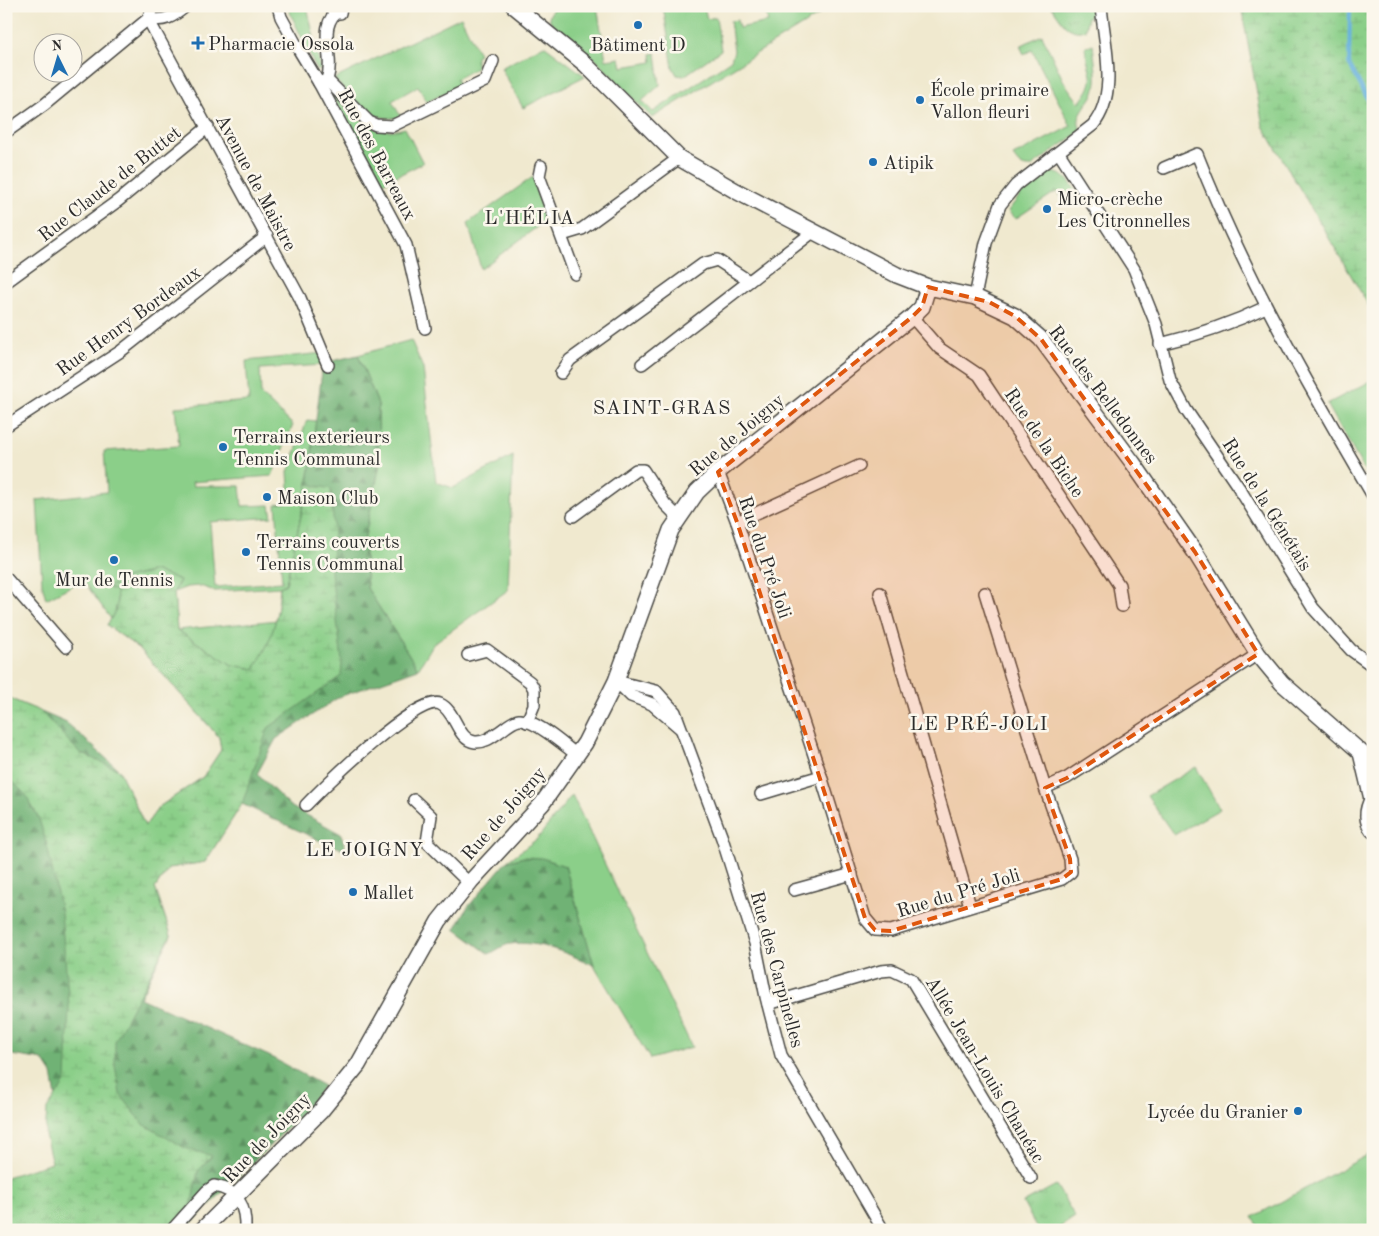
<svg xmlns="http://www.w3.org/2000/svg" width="1379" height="1236" font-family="'Old Standard TT',serif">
<defs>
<pattern id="forest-firs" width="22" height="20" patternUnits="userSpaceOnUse" patternTransform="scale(1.25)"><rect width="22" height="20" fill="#70b275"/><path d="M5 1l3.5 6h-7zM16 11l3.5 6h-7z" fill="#5c9160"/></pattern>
<pattern id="wetland-marsh" width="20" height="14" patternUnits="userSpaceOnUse" patternTransform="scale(1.25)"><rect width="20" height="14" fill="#8bcf89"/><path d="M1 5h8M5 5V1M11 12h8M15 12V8" fill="none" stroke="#78b276"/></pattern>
<pattern id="park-tufts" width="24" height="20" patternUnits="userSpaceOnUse" patternTransform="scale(1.25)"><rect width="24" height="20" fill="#8bcf89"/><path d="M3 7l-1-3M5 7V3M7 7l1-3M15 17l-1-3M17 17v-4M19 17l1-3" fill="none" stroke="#78b276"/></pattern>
</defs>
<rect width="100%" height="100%" fill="#fbf7ec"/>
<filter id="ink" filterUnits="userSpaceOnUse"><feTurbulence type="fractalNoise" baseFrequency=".02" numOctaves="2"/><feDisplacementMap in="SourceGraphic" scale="10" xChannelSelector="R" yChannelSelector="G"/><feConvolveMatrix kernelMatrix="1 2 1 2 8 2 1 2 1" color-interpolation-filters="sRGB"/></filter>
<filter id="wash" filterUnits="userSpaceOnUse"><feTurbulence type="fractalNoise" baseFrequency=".0096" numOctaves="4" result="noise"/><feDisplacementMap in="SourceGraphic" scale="20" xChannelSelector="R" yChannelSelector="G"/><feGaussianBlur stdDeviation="1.12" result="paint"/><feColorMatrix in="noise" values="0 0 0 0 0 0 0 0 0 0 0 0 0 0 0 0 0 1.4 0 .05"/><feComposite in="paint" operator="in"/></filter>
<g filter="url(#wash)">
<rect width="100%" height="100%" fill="#f0e9cf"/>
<g fill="#8bcf89" stroke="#5b7d5a">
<polygon points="287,6 307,6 321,70 317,70 313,62"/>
<polygon points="554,6 597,6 606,60 620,58 622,67 652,62 651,54 656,53 660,85 642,101 653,112 731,60 734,51 730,21 737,20 739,28 768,22 766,15 781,12 780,6 820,6 816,9 819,15 652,118 596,60 551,23 549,17"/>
<polygon points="663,6 704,6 707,19 716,17 721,50 684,76 677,75 673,68"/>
<path d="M461 17 479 54 476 56V68L456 79 460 86 427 102 418 86 392 101 401 117C369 124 355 99 334 79Z"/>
<path d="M1042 35 1064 82 1079 103C1100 77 1088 75 1085 47L1093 44C1094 58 1099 80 1094 92 1089 106 1073 113 1081 131L1031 167C1021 168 1018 163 1013 156L1071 126 1032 50 1024 54 1020 46Z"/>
<polygon points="544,45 585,76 523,108 501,68"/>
<path d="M328 89C350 111 370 139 405 128L423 163 379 185Z"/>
<path d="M1049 172C1066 173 1071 183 1079 196L1067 205 1057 191 1015 219 1008 211 1024 190Z"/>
<polygon points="533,177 549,218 481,269 468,223"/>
<polygon points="411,340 423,368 436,482 453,488 513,456 508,590 434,643 418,669 367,588 364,541 379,468 378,404 358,355"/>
<path d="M323 353V365L260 369 261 395 293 425 272 476 192 482 193 486H240L242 506 270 505 272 517 210 522 215 587 282 582 276 504 290 502 288 472 307 420 316 421 308 484 286 584 280 587 215 591 200 586 187 587 174 592 127 584 107 586 116 591C119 603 117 609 111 619L83 580 46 599 42 584 37 500 107 492 104 451 179 446 175 407 249 401 246 361Z"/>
<polygon points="1373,380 1373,485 1327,404"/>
<polygon points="278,620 270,643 254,669 232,666 177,630"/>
<polygon points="1196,767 1220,809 1174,835 1147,796"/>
<polygon points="572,795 692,1047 650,1059 594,965 565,866 524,857 506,862 537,839"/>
<polygon points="1373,1152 1373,1230 1268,1230 1270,1224 1260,1229 1253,1217"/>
</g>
<g fill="url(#forest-firs)" stroke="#4e6e50">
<path d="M358 355 378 404 379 468 364 541 367 588 418 669 339 697 276 739 257 774 290 806 341 834 346 850 325 843 242 804 205 862 169 868 155 888 171 935 140 998 269 1056 324 1086 298 1118 184 1230H6L53 1179 62 1134 52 1074 43 1060 6 1054V697L67 723 119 770 145 826 159 807 203 777 221 750 219 737 141 650 107 625C115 613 119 606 116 591L105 586 127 584 126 578 155 571 180 580 174 592 177 630 232 665 255 669C273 638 277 623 280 587L286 584 308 484 323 363Z"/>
<path d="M524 857 542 858 565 866 594 965C568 954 539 940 510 944 503 945 496 951 489 954L455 929 467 908 506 862Z"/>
</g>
<g fill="url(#wetland-marsh)" stroke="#5b7d5a">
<polygon points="1241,6 1373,6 1373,313 1263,126"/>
<path d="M308 484 331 489 334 532 331 572 342 662 341 676 268 728 242 804 205 862 169 868 155 888 171 935 115 1041V1066L120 1094 143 1124 185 1148 212 1156 198 1171 187 1226 184 1230H6V1177L52 1163 45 1135 47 1109 66 1081 69 1005 61 912 47 845 39 819 26 795 6 775V697L40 711 80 753 119 770 145 826 159 807 203 777 221 750 219 737 141 650 107 625C115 613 119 606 116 591L105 586 127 584 126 578 155 571 180 580 174 592 177 630 232 665 254 669C273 638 277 623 280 587L286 584Z"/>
</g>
<g fill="url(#park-tufts)" stroke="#5b7d5a">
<path d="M1051 6H1096L1097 14 1088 17 1085 30C1068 36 1060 18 1051 6Z"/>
<polygon points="1056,1185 1075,1217 1056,1230 1038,1230 1023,1203"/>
</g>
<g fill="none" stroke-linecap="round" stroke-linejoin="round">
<polyline stroke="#66b1de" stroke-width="4" points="1350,6 1349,64 1373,109"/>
</g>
</g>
<g filter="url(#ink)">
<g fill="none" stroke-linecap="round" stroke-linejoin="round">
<defs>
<g id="minor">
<polyline points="278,6 281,17 299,50 319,83 406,245 425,328"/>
<polyline points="148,19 300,298 328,365"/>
<path d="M148 19C165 22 173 17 186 6"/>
<path d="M327 80C336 52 314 28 341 8L340 13H333"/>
<polyline points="319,83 327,80 369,122 376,125 392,126 485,81 493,61"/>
<polyline points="6,132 44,105 148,19 153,6"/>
<polyline points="1059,153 1134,269 1156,324 1170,380 1186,410 1239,488 1313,608 1351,650 1373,666"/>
<polyline points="541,166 539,176 575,274"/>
<path d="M1164 168 1197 154C1244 274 1308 385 1373 496"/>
<polyline points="562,235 582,229 679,158"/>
<polyline points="6,282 119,200 208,127"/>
<path d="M975 297 986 243 1000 205 1016 185 1093 125C1119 93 1104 44 1101 6"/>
<polyline points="912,317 939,348 979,375 1119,585 1122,606"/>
<path d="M1160 344C1198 335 1231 324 1266 307"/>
<polyline points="642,364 813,232"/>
<polyline points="561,373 570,360 703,264 717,260 749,281"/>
<polyline points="6,426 121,351 267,236"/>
<polyline points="718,472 737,522 821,776 865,918 875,930 891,931 1062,879 1071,872 1070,859 1045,788 1067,778 1258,654"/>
<polyline points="573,516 636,470 643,470 665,504 679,518"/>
<polyline points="737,522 859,466"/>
<polyline points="6,578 66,647"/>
<polyline points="880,593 970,906"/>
<polyline points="985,593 1045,788"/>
<polyline points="468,655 487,650 530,682 534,689 534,705 527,722"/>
<polyline points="616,681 656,691 675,712 722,838 755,943 766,997 781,1055 883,1230"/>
<polyline points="616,681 631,696 652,704 680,728"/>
<polyline points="761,794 821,776"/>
<polyline points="414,800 431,816 427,842 469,883"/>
<path d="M306 805C323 787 418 694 440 704 456 711 457 740 475 742 484 743 492 737 499 732 505 728 512 721 519 720 534 718 565 746 577 755"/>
<polyline points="794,890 852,874"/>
<polyline points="768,1004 881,971 892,970 911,979 1031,1178"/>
<path d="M172 1230 207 1191 214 1186C239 1190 246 1208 245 1230"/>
</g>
<g id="major">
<polyline points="514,6 585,64 679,158 736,191 897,275 928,287 975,297 1015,316 1041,339 1133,463 1195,552 1258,654 1282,683 1373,763"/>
<polyline points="1361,753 1372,799"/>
<path d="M1373 798C1367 809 1365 819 1373 830"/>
<polyline points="202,1230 320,1112 358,1065 439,921 471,881 542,804 585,743 616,681 671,530 697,492 718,472 912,317 922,307 928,287"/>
</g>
</defs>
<use href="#minor" stroke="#494844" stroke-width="14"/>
<use href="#major" stroke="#494844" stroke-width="18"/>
<use href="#minor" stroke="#fff" stroke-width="11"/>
<use href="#major" stroke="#fff" stroke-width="15"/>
</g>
</g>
<path fill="#df570e" fill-opacity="0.2" stroke="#df570e" stroke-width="4" stroke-dasharray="10 6" stroke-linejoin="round" d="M928 287 989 302 1015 316 1041 339 1195 552 1258 654 1067 778 1045 788 1070 859 1071 872 1062 879 891 931 875 930 865 918 737 522 718 472 912 317 922 307Z"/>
<g fill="#1f6fb2" stroke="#fbf7ec" stroke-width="2">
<circle cx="638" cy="25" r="5"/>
<path d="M195.5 35.5h5v5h5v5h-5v5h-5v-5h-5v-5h5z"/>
<circle cx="920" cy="100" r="5"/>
<circle cx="873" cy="162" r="5"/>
<circle cx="1047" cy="209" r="5"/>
<circle cx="223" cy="447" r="5"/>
<circle cx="267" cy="497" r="5"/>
<circle cx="246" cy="552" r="5"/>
<circle cx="114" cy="560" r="5"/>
<circle cx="353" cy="892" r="5"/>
<circle cx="1298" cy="1111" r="5"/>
</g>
<g text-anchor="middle" stroke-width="5" stroke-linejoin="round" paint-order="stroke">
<g font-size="19" fill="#2b2b2b" stroke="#fbf7ec" text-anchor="start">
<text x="208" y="50">Pharmacie Ossola</text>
<text x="638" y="51" text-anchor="middle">Bâtiment D</text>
<text x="930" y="96">École primaire<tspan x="930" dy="22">Vallon fleuri</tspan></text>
<text x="883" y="169">Atipik</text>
<text x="1057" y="205">Micro-crèche<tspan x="1057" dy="22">Les Citronnelles</tspan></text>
<text x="233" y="443">Terrains exterieurs<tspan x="233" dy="22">Tennis Communal</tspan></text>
<text x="277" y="504">Maison Club</text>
<text x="256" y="548">Terrains couverts<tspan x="256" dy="22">Tennis Communal</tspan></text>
<text x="114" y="586" text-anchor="middle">Mur de Tennis</text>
<text x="363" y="899">Mallet</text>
<text x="1288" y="1118" text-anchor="end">Lycée du Granier</text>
</g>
<g font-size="19" fill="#2b2b2b" stroke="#fbf7ec">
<text transform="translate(378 154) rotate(62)" y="7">Rue des Barreaux</text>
<text transform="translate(257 182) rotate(62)" y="7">Avenue de Maistre</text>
<text transform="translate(109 183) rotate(-38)" y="7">Rue Claude de Buttet</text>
<text transform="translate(128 320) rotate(-36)" y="7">Rue Henry Bordeaux</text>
<text transform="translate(1104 394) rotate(53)" y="7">Rue des Belledonnes</text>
<text transform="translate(736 434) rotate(-40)" y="7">Rue de Joigny</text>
<text transform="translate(1045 442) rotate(56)" y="7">Rue de la Biche</text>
<text transform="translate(1268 504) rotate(58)" y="7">Rue de la Génétais</text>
<text transform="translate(766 557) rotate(71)" y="7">Rue du Pré Joli</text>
<text transform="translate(503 813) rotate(-49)" y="7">Rue de Joigny</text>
<text transform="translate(958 892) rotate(-17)" y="7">Rue du Pré Joli</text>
<text transform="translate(778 969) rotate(75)" y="7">Rue des Carpinelles</text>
<text transform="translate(986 1069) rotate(59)" y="7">Allée Jean-Louis Chanéac</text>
<text transform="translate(266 1137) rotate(-46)" y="7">Rue de Joigny</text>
</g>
<g font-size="20" letter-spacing="1" fill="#2b2b2b" stroke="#fbf7ec">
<text x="530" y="224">L'HÉLIA</text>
<text x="662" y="414">SAINT-GRAS</text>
<text x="979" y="730">LE PRÉ-JOLI</text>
<text x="365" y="856">LE JOIGNY</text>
</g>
</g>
<rect width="1379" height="1236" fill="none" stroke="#fbf7ec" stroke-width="25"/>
<g transform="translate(58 58) rotate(355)"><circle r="24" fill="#fbf7ec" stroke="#a8a59f"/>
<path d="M0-4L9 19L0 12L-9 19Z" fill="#1f6fb2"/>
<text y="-8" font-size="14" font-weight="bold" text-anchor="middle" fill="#2b2b2b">N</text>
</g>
</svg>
